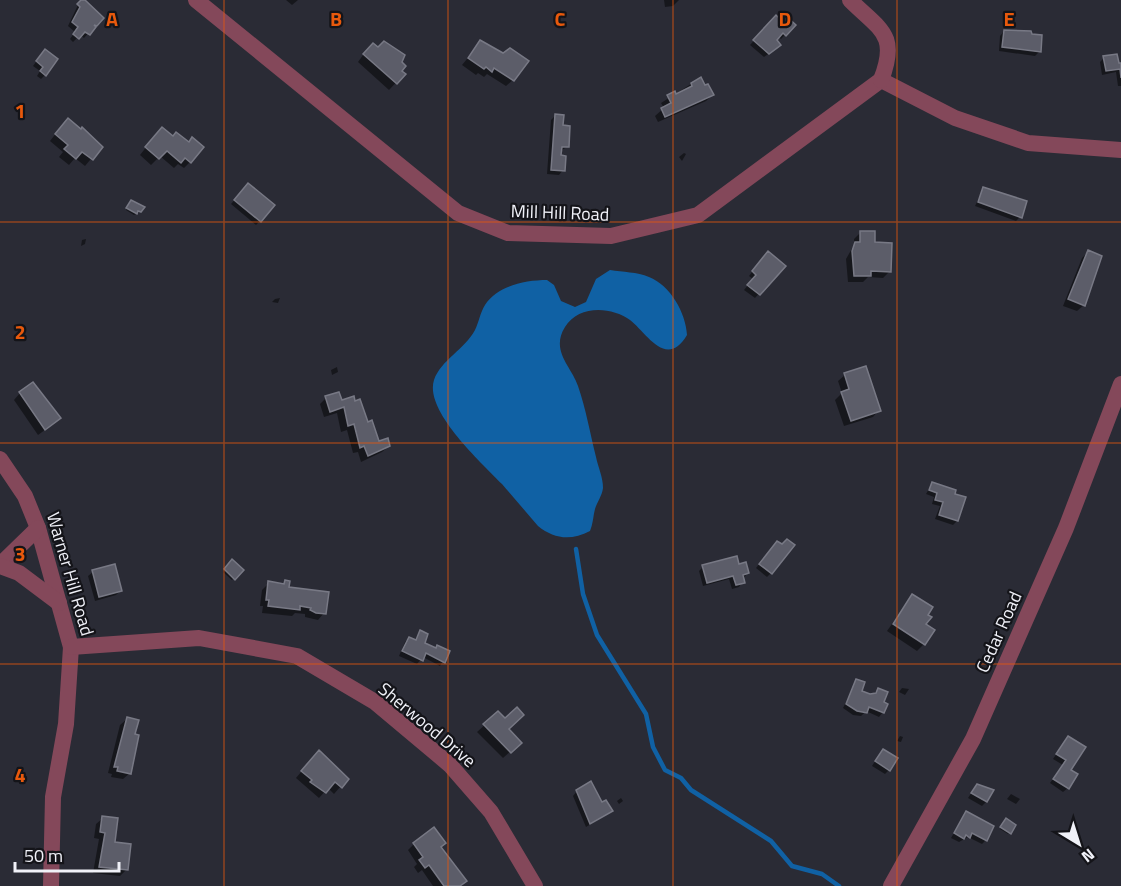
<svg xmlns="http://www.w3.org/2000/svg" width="1121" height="886" font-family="'Titillium Web',sans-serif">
<rect width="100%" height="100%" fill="#2a2b35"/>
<path fill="#1061a4" d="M610 270C623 272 637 272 649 277 670 285 686 313 687 335 666 370 646 332 630 320 611 306 578 305 565 327 550 351 572 367 578 386 586 409 590 433 596 457 598 467 603 477 603 488 602 496 597 502 595 509 593 517 593 524 590 531 571 541 554 539 538 526 526 512 514 498 502 484 482 463 424 411 434 380 441 360 465 349 475 330 479 322 480 313 485 305 497 286 525 280 547 280L554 285 561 301 575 307 586 302 596 279Z"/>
<g fill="#0007">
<polygon points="286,0 298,0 292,5"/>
<polygon points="664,0 679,0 673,6 665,7"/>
<polygon points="78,5 102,18 84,38 80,35 73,42 70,39 75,32 68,26"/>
<polygon points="776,17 794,25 781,39 778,37 775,40 775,49 764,57 750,45"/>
<polygon points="1004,31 1040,37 1039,52 1035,56 999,51 1000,36"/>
<polygon points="481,42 503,54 513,80 506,86 487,74 484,77 478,73 476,75 462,65"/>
<polygon points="366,51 404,74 389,90 358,62"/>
<polygon points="41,55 45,75 41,79 37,76 40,71 33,66"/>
<polygon points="1104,58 1121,65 1121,86 1118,86 1116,72 1102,75 1100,62"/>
<polygon points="691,84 712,95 706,101 658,122 655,116 664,108 661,103"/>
<polygon points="555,116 567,147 560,151 563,170 559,175 547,174 551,120"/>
<polygon points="61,127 101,147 85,166 75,158 69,165 59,157 63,152 50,141"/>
<polygon points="155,136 190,162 184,168 178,164 174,168 160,156 151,165 140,155"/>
<polygon points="684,153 686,154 682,161 679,157"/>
<polygon points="984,188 1020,217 1016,221 975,206"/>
<polygon points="244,189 260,221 256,225 231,204"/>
<polygon points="130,204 140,212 134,215 126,210"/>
<polygon points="861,232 874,244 890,271 883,278 868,277 863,282 848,282 846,259 854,245 854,239"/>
<polygon points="86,239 85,244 81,246 82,240"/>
<polygon points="1088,252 1084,305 1077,311 1063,306 1082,258"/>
<polygon points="764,257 784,266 755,298 744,290 753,279 749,276"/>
<polygon points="280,298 278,303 272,302 275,299"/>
<polygon points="337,367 338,372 332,375 331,370"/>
<polygon points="845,375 879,410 873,417 844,426 835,400 842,393 838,381"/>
<polygon points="20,393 53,424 38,435 14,400"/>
<polygon points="326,398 341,402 367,424 378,443 389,446 382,452 361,462 358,452 353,453 347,430 341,432 337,413 324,417 320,404"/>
<polygon points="932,484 964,498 957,521 953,525 935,519 940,506 932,504 934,497 926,494"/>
<polygon points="773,547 771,573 767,577 756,568"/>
<polygon points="233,561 242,570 232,580 223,572"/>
<polygon points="738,565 747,573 739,587 732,589 729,579 703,586 699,571 703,567"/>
<polygon points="93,572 120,591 116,595 95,601 88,576"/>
<polygon points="285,582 287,588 324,613 318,620 305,617 305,614 295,613 292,616 262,613 263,606 260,606 262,590 269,583 282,585"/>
<polygon points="912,596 926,615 924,644 917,651 887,631"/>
<polygon points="420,632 423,644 448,651 440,666 423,657 417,664 399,656 405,642 409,638 414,641"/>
<polygon points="857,681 860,692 870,696 878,690 883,712 879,717 866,711 861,716 853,715 843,708"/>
<polygon points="902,688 909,689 905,695 899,692"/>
<polygon points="498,713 507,729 513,749 503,758 477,732"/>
<polygon points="127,719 134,735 130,773 123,779 111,777 112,774 108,773 120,725"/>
<polygon points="900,736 903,737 901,742 897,741"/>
<polygon points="1068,737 1068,788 1063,792 1050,783 1063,765 1053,759"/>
<polygon points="879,755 889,770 885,774 872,766"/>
<polygon points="312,759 347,779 334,794 328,788 319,798 296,778"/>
<polygon points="976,786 986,802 982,806 968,798"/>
<polygon points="577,791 601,805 612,811 586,827 573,796"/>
<polygon points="1011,794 1020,799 1016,804 1007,799"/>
<polygon points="621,798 623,801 619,804 617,801"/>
<polygon points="966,813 986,840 982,844 968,837 959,842 951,838"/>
<polygon points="103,818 126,870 120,876 93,873 99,839 94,838 96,824"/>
<polygon points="1004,822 1009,833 1008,834 1000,829"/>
<polygon points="414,844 439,848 460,886 433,886 422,870 418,873 414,867 417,864 408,850"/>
</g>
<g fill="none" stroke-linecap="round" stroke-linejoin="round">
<polyline stroke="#1061a4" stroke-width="4.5" points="576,549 583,594 597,635 646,714 653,747 665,770 681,778 691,790 771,841 792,866 822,874 839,886"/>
</g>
<g fill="#5c5d69" stroke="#787985" stroke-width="1.5">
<polygon points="81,0 85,0 104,18 97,26 94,25 96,27 90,35 85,32 79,39 73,34 78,27 72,22 80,7 77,4"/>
<polygon points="784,14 796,25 786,36 783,33 777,40 781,45 769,54 753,40 776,15 780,19"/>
<polygon points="1004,30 1031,31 1032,34 1042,35 1041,52 1002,47"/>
<polygon points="480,40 503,53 510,48 529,61 514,81 494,68 492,72 486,67 484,69 468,58"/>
<polygon points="384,41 405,55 402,62 406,66 402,71 406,74 397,84 363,54 373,43 378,47"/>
<polygon points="45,49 58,59 46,76 40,71 43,67 36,61"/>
<polygon points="1117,54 1119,63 1121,63 1121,78 1120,69 1106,71 1103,56"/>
<polygon points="701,77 705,85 708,84 714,95 665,117 661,108 671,103 667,95 675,91 676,94 692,86 691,83"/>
<polygon points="555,114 564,115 563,125 570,126 569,147 562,147 561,155 566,156 565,171 551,170"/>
<polygon points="68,118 81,129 82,127 103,147 93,160 82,152 76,159 64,149 68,145 55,134"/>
<polygon points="162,127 173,136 176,132 189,142 192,137 204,147 191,163 185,158 181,163 167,151 159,159 145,147"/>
<polygon points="248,183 275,205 261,222 234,200"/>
<polygon points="983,187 1027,201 1022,218 978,202"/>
<polygon points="131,200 145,207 141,212 138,211 137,214 126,208"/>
<polygon points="860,231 875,231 875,242 892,243 891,272 871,271 871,276 854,276 852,251 855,242 860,242"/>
<polygon points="1088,250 1102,256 1085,306 1068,299"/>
<polygon points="768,251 786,266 760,295 747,285 756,275 752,271"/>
<polygon points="866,366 881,411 851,421 841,392 849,389 844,373"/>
<polygon points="33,382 61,418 45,430 19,392"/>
<polygon points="339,392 342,400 354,396 355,401 360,399 368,422 372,420 379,441 388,438 390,446 368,456 364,446 360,448 354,424 348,426 344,407 330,412 325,396"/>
<polygon points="932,482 956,490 955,494 966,497 958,521 939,515 943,502 935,500 937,493 929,490"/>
<polygon points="787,539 795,545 772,574 759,564 777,541 782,544"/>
<polygon points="737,556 739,564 746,562 749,573 743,575 745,583 736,585 733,576 707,583 702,565"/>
<polygon points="232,559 244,570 235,580 224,569"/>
<polygon points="115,564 122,591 99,597 92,570"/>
<polygon points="285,580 290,581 289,587 329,592 326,614 316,613 310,610 311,608 300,606 300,610 268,606 269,600 266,600 268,581 284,584"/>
<polygon points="912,594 933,607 928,615 932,617 926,624 935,630 925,645 893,624"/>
<polygon points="420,630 428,634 425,643 436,648 437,645 450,651 445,663 426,653 423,661 402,651 409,637 416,640"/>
<polygon points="856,679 865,682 862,691 870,694 876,693 878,688 888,692 884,702 888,704 884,713 869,707 867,713 857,711 846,704"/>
<polygon points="517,707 524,715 509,729 522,743 511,753 483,724 498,711 505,718"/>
<polygon points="127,717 139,720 135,734 139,735 131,774 117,771 118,767 114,767"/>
<polygon points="1068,736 1086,747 1071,770 1078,774 1069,789 1053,779 1066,760 1056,754"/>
<polygon points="883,749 898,758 890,771 875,761"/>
<polygon points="319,750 349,779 342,788 335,782 326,793 310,782 312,780 301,771"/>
<polygon points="591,781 602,802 606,800 613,811 590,824 576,790"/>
<polygon points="977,784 994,790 987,802 971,793"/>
<polygon points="966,811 994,826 987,841 972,833 970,838 966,835 964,839 954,833"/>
<polygon points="102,816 118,818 115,842 131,844 128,870 99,867 105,833 100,832"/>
<polygon points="1006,818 1016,825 1011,834 1000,827"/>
<polygon points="434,827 446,843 441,847 467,881 460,886 444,886 429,865 425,868 419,860 423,857 413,843"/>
</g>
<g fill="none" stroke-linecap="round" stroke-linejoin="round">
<g stroke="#84485a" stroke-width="16">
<polyline points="196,0 458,213 508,233 611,236 698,215 881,80 955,118 1028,143 1121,150"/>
<path d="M850 0C880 30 899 34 881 80"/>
<polyline points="0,459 25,496 38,528 71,647 66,724 53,797 51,886"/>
<polyline points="0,565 38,528"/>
<polyline points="0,566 19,573 59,603"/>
<polyline points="71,647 199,638 297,656 375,702 450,765 491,812 535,886"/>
<polyline points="891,886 973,739 1066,528 1121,384"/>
</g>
</g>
<path fill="none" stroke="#e8590c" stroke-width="1.5" stroke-opacity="0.55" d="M224 0V886M448 0V886M673 0V886M897 0V886M0 222H1121M0 443H1121M0 664H1121"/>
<g text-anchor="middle" stroke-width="4.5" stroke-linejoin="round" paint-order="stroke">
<g font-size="18" fill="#f0f1f8" stroke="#141419">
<text transform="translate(560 213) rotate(2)" y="6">Mill Hill Road</text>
<text transform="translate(70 574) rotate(74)" y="6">Warner Hill Road</text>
<text transform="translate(999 632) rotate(-66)" y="6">Cedar Road</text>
<text transform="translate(427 725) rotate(40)" y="6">Sherwood Drive</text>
</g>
</g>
<g font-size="20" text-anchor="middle" font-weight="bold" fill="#e8590c" stroke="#141419" stroke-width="4.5" stroke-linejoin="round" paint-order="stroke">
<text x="112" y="26">A</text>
<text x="336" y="26">B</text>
<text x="560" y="26">C</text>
<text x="785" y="26">D</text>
<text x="1009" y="26">E</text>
<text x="20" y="118">1</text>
<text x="20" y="339">2</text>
<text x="20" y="561">3</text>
<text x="20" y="782">4</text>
</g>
<g transform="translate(1079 844) rotate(142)" stroke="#141419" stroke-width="4.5" paint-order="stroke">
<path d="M0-4.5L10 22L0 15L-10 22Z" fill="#f0f1f8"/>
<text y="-9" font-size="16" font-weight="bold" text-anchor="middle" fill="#f0f1f8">N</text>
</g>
<path d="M15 862v9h104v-9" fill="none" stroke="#f0f1f8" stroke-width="3"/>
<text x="24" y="862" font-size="18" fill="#f0f1f8" stroke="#141419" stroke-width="4.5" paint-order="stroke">50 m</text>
</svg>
